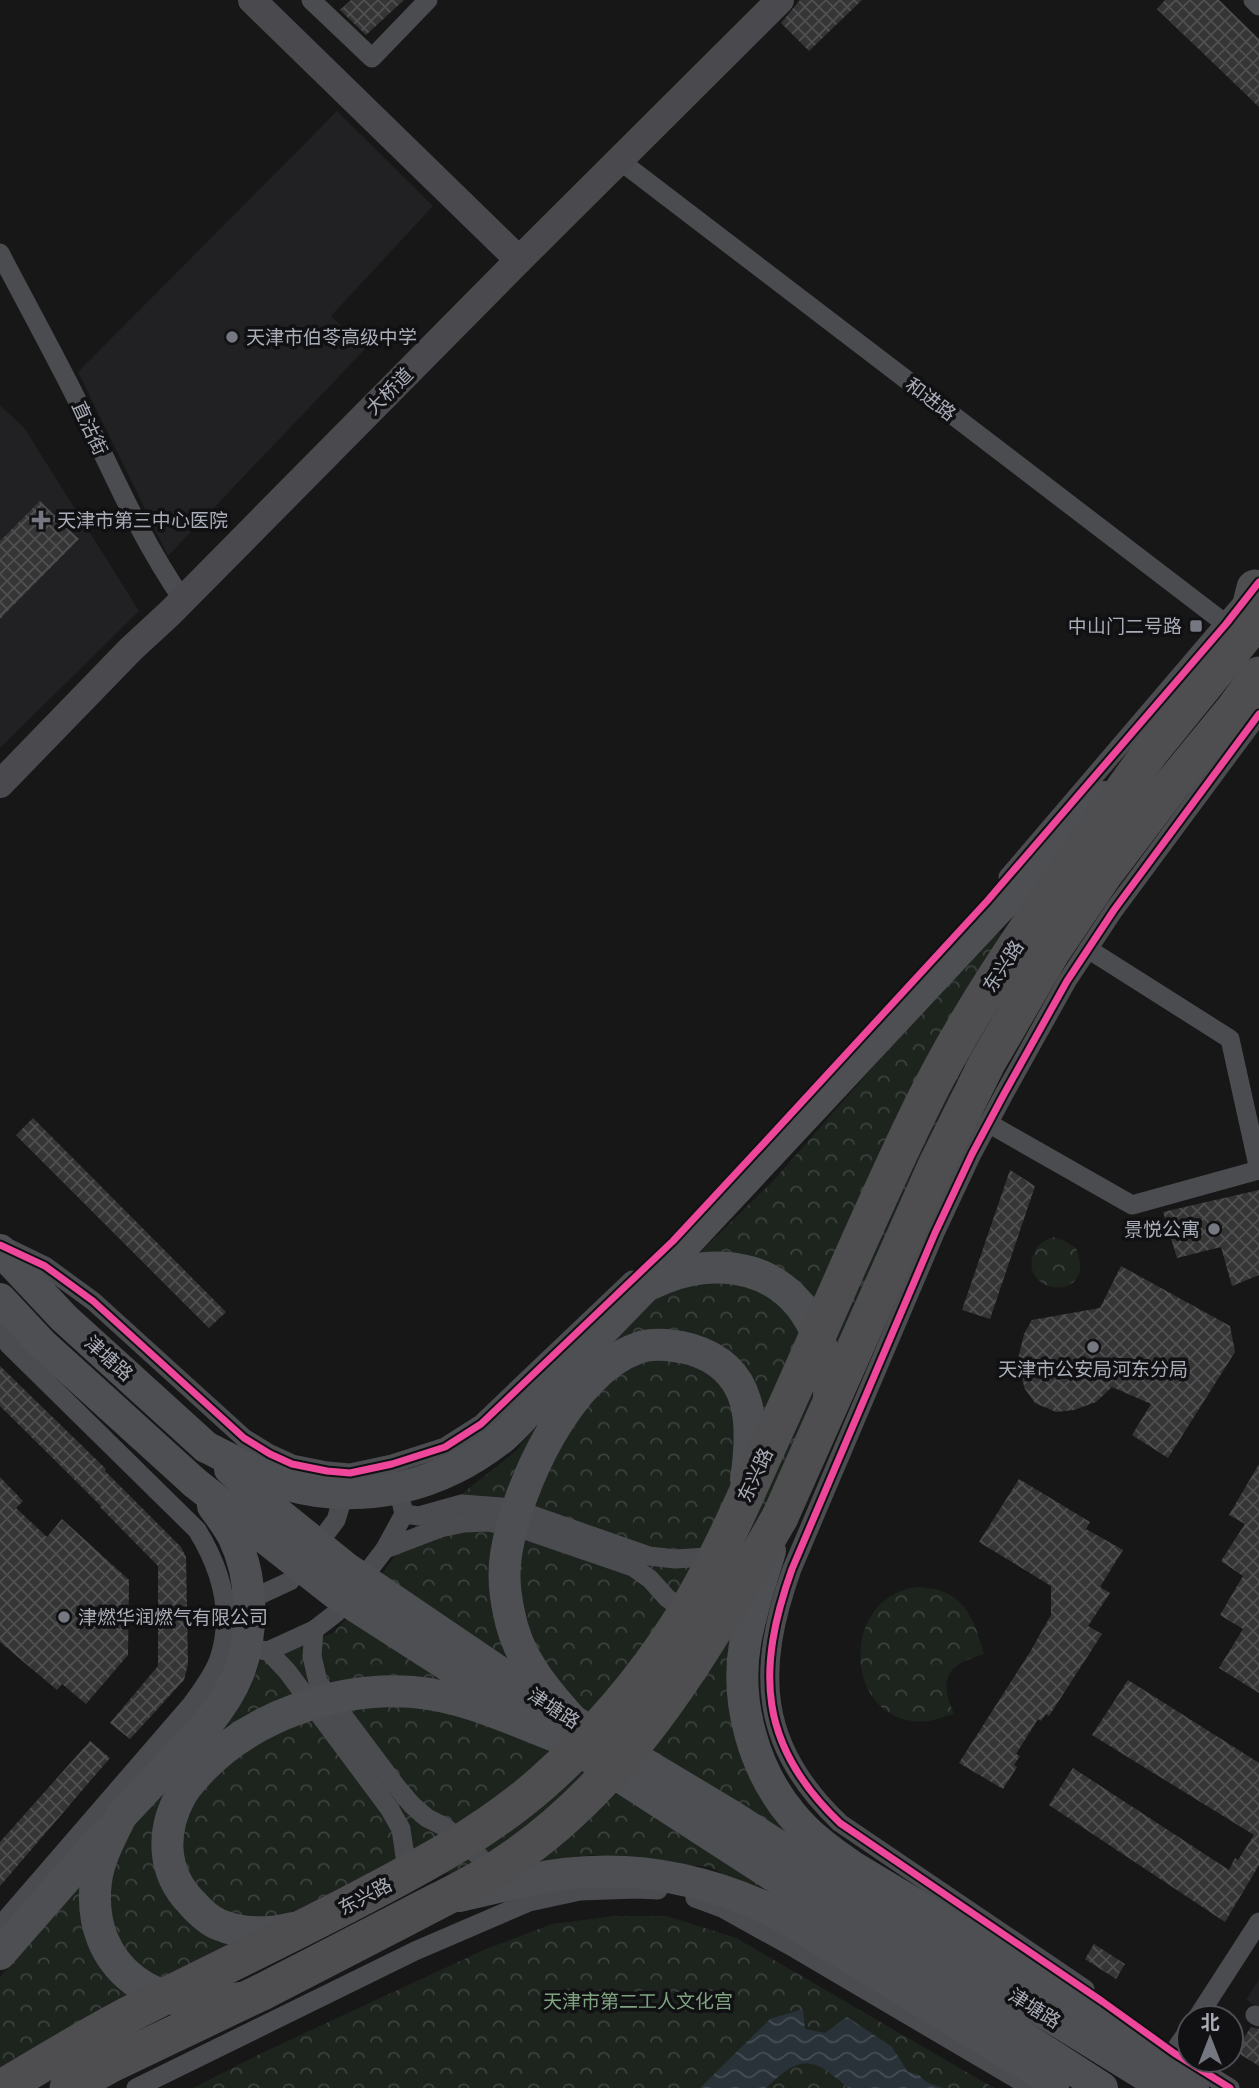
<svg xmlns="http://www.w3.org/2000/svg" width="1259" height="2088" font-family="Mulish,'Noto Sans SC',sans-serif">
<defs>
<pattern id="park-crowns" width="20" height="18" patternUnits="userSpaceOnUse" patternTransform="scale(1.75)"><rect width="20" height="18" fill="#1d241e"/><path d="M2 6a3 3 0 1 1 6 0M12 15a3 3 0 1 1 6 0" fill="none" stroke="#3b413d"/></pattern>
<pattern id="water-waves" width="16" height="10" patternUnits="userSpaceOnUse" patternTransform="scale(1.75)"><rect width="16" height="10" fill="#2a3239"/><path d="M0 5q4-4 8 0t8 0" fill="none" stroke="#464d54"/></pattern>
<pattern id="building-cross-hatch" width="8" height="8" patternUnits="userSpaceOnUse" patternTransform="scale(1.75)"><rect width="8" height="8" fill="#353536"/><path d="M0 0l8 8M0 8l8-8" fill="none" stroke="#4f5051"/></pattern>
</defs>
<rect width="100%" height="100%" fill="#171717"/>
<g fill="#212123">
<polygon points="337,111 433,206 331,316 365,349 168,556 78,372"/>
<polygon points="0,405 25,429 139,611 0,748"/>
<polygon points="1259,1979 1259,2008 1246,2000"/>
</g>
<g fill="url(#park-crowns)">
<polygon points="994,929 1039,957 955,1083 911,1206 777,1512 755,1688 763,1733 780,1778 808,1813 846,1844 884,1868 836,1940 710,1867 593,1855 354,1885 0,2073 0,1977 198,1753 250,1689 262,1657 333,1633 365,1599 418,1522 458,1497 516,1451 579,1371 773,1181"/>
<path d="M1053 1237 1063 1240 1076 1248C1078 1254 1081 1264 1080 1270 1074 1301 1022 1288 1033 1255 1037 1245 1043 1241 1053 1237Z"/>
<path d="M917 1587C924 1588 933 1588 939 1590 968 1599 977 1628 984 1654 947 1665 938 1677 954 1714 945 1716 936 1720 928 1721 845 1730 835 1598 917 1587Z"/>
<polygon points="615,1916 667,1916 736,1938 994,2088 193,2088 264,2052 486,1949 552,1924"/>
</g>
<path fill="url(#water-waves)" d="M803 2009 805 2029 825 2033 847 2017 892 2047 908 2072 919 2075 926 2082 943 2088H848C812 2056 801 2054 766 2088H700L770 2019Z"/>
<g fill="url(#building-cross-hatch)">
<polygon points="351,0 404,0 366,35 340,10"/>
<polygon points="800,0 862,0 809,51 781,23"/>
<polygon points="1165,0 1219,0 1259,39 1259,107 1157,9"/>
<polygon points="40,501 79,539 0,619 0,541"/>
<polygon points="33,1118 226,1312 209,1328 16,1135"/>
<polygon points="1010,1170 1035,1186 990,1319 962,1310"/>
<polygon points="1259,1190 1259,1275 1232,1286 1221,1247 1177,1258 1163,1212"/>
<polygon points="1121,1266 1230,1326 1235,1352 1168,1458 1132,1435 1151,1404 1112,1387 1096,1402 1074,1410 1056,1412 1035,1403 1025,1389 1017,1363 1024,1334 1032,1320 1100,1308"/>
<polygon points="0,1366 106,1469 105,1471 181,1547 186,1557 188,1664 184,1680 130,1739 110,1723 158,1666 158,1566 100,1507 101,1506 0,1406"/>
<polygon points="1259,1464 1259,1693 1219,1668 1243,1629 1220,1615 1243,1576 1221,1561 1245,1524 1229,1515"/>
<polygon points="0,1477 23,1501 16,1508 47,1537 62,1519 129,1580 128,1655 86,1704 62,1684 57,1690 0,1642"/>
<polygon points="1019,1479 1090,1522 1086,1529 1123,1550 1100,1587 1110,1593 1088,1626 1102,1634 1049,1716 1046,1714 1041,1721 1038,1719 1016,1754 1020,1756 1014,1765 1017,1767 1003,1789 959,1763 1030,1652 1051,1615 1051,1586 979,1542"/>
<polygon points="1128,1680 1259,1763 1259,1865 1225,1922 1049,1805 1073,1768 1229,1870 1235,1858 1238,1860 1254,1835 1092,1735"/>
<polygon points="90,1741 110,1758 0,1886 0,1842"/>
<polygon points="1094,1944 1125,1964 1116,1979 1085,1959"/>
<polygon points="1251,2027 1259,2029 1259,2066 1235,2051"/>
</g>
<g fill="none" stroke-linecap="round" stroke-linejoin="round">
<g stroke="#4b4c50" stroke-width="19">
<polyline points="311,0 372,58 428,0"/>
<polyline points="1253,0 1259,6"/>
<polyline points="619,160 1235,631"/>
<path d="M0 253C25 301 51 348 75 396 110 466 138 535 183 600"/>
<polyline points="1008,877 1243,602"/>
<polyline points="988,1123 1132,1205 1259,1170 1230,1039 1088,949"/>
<polyline points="8,1248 45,1266 93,1301 244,1438 270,1454 292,1464 327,1471 350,1473 392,1464 445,1447 481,1424 632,1280"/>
<path d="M0 1332 9 1345 197 1530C221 1569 234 1614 219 1659 213 1676 201 1691 191 1705L0 1926"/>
<polyline points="404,1514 419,1516 462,1504 501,1507 532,1515 649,1556 675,1559 722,1556"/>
<polyline points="385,1549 440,1528 464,1523 488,1522 525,1530 633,1567 650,1579 667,1598 691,1615"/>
<polyline points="238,1597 262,1594 290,1581 336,1520 347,1484"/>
<polyline points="314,1630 312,1656 318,1682 396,1786 412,1805 427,1818 445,1827 457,1837 500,1875"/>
<polyline points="237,1647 268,1651 287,1671 389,1808 401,1829 408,1877"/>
<polyline points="268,1651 314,1630 336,1613 385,1549 404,1514 401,1501"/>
<polyline points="695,1898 722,1908 796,1949 1032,2088"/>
<path d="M1085 1989 840 1823C758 1745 756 1670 792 1569L935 1233 972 1154 1004 1094 1067 981 1114 910 1259 714"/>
<polyline points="1255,2015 1259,2017"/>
<polyline points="1197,2018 1259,1922"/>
<polyline points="1172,2052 1230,2088"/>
<polyline points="1165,2060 1167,2061 1189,2030"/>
<polyline points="136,2088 415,1951 529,1902 580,1891 636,1889 658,1890"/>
</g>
<g stroke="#4a4a4e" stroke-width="28">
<polyline points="252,0 519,260"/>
<polyline points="0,784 131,649 170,613 519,260 780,0"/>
</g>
<g stroke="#4d4f52" stroke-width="32">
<polyline points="0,1250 64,1318 206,1447"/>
<path d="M651 1284C717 1251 792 1266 819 1340 822 1348 826 1357 827 1366 830 1380 829 1394 829 1409"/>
<polyline points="646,1286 1072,830 1105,797"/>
<polyline points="0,1299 41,1343 195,1483"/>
<polyline points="573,1721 730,1815 877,1909 1166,2088"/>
<polyline points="590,1757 1102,2088"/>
<path d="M121 1816C111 1837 99 1858 96 1881 85 1969 160 2018 239 1998"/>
<polyline points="0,1954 104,1835"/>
<polyline points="1101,2016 1167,2061 1193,2088"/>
</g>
<g stroke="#4e4e51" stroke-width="37">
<polyline points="1243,637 1255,588"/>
<polyline points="1115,801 1151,751 1259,618"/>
<polyline points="780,1517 936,1166 987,1063 1051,953 1105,873 1171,786 1235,708 1259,675"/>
<polyline points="68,2088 111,2064 262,1992"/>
</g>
<g stroke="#4d4f52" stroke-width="32">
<path d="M206 1447C232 1460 260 1476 288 1485 365 1506 442 1486 503 1437 523 1420 542 1394 561 1374 589 1344 618 1315 646 1286"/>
<polyline points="230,1469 279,1514 346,1568 545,1703"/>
<polyline points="195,1483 335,1593 511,1706"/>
<path d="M770 1551C761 1582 750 1613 745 1644 735 1703 754 1770 792 1815 809 1836 831 1852 853 1867L1101 2016"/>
<path d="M573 1721C544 1689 517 1657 509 1613 505 1595 503 1574 506 1555 516 1488 569 1372 638 1348 654 1342 673 1345 690 1349 755 1368 754 1425 746 1480"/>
<path d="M121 1816 208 1723C220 1708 232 1690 239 1672 254 1631 253 1577 234 1538 229 1527 220 1516 213 1506"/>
<path d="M459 1896C494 1889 529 1878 564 1874 639 1865 711 1881 777 1913L1054 2082"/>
<path d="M293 1928C268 1934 244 1935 220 1925 209 1921 199 1911 191 1902 162 1872 161 1831 181 1795 186 1786 194 1778 201 1770 252 1716 339 1686 413 1692 464 1696 513 1720 560 1738"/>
</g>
<g stroke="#4e4e51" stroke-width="37">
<path d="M262 1992C312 1966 363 1940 413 1914 449 1895 486 1878 519 1854 638 1769 709 1641 780 1517"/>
<path d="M2 2088C45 2062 88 2036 132 2013 206 1975 281 1940 355 1901 420 1867 485 1833 542 1783 594 1737 642 1682 680 1622 719 1560 748 1490 778 1424 826 1319 870 1212 921 1108 974 999 1047 901 1115 801"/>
</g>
<defs>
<g id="cycleway">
<polyline points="0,1245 45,1266 93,1301 244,1438 270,1454 292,1464 327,1471 350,1473 392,1464 445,1447 481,1424 673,1241 766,1141 988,900 1226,624 1259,582"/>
<path d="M1230 2088 1174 2053 1103 2002 840 1823C758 1745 756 1670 792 1569L935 1233 972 1154 1004 1094 1067 981 1114 910 1259 714"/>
</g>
</defs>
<use href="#cycleway" stroke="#111113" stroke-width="11"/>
<use href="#cycleway" stroke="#ed469a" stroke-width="7"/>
</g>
<g fill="#757880" stroke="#111113" stroke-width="2.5">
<circle cx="232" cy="337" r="7"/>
<path d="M37.5 509.5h7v7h7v7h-7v7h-7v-7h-7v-7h7z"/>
<rect x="1189" y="619" width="14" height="14" rx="3.5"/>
<circle cx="1214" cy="1229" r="7"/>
<circle cx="1093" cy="1347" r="7"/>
<circle cx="64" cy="1617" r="7"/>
</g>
<g text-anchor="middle" stroke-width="7" stroke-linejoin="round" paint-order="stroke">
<g font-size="19" fill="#a8adb8" stroke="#111113" text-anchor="start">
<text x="246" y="344">天津市伯苓高级中学</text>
<text x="57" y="527">天津市第三中心医院</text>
<text x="1182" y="633" text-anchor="end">中山门二号路</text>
<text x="1200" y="1236" text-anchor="end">景悦公寓</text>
<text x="1093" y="1376" text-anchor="middle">天津市公安局河东分局</text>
<text x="78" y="1624">津燃华润燃气有限公司</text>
</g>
<g font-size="19" fill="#a8adb8" stroke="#111113">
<text transform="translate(389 391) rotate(-45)" y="7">大桥道</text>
<text transform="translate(931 399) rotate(37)" y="7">和进路</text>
<text transform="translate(90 428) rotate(65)" y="7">直沽街</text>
<text transform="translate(1003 966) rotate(-57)" y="7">东兴路</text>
<text transform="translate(109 1358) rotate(42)" y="7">津塘路</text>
<text transform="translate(755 1475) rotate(-65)" y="7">东兴路</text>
<text transform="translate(554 1708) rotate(33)" y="7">津塘路</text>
<text transform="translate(365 1896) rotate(-28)" y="7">东兴路</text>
<text transform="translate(1035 2008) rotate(32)" y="7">津塘路</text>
</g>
<g font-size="19" fill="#7fa381" stroke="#111113">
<text x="638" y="2008">天津市第二工人文化宫</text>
</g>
</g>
<g transform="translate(1210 2039)"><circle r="33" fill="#111113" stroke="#4d4f55" stroke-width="2"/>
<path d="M0-5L12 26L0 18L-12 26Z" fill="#757880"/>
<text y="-10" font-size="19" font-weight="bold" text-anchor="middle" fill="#a8adb8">北</text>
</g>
</svg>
